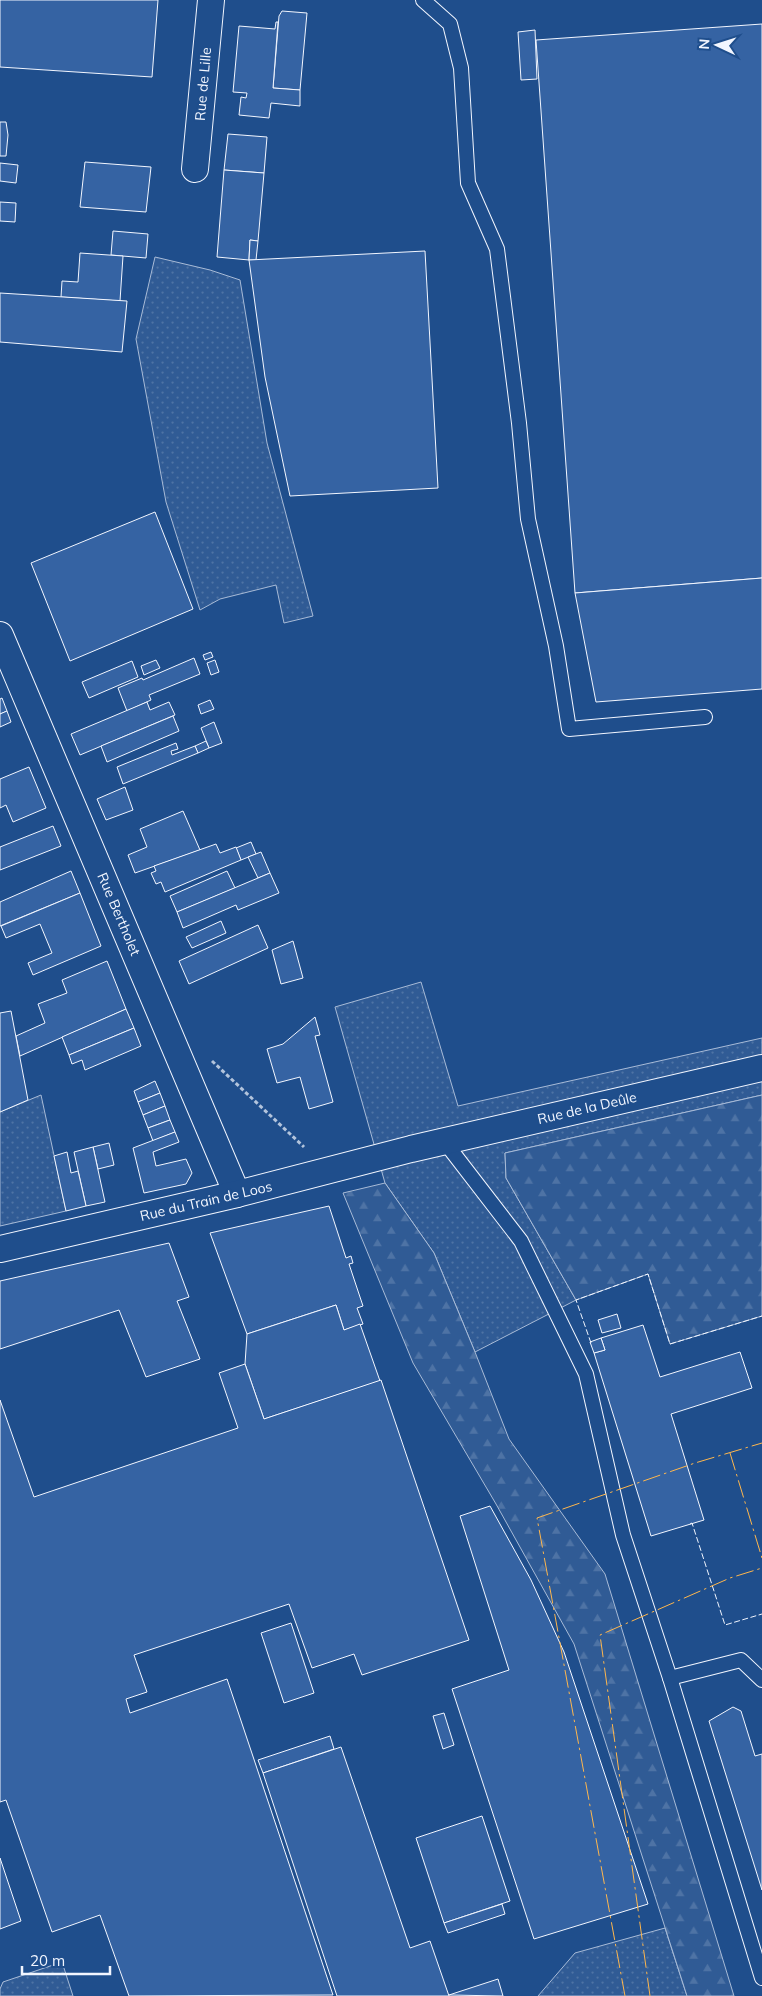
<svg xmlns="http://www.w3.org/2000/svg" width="762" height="1996" font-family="Mulish,sans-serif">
<defs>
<pattern id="grass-dots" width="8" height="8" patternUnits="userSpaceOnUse" patternTransform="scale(1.25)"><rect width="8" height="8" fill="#305b95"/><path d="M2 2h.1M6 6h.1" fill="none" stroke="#4e73a5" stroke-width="1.8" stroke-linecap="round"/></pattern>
<pattern id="forest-firs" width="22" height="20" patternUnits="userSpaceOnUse" patternTransform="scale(1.25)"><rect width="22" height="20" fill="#305b95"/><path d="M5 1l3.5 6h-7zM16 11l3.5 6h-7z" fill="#4e73a5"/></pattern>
</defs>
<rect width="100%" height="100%" fill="#1f4e8c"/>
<g fill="url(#grass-dots)" stroke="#a8bbd7">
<polygon points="155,257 210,270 240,280 267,443 313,616 284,623 276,585 220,599 200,610 166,502 136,339"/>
<polygon points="421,982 458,1106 762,1038 762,1095 505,1153 506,1178 576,1300 475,1352 434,1253 385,1183 335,1007"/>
<polygon points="41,1095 66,1211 0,1226 0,1112"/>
<polygon points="665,1928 687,1996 538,1996 575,1953"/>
<polygon points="62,1962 73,1996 0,1996 0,1989 3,1982"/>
</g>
<g fill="url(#forest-firs)" stroke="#a8bbd7">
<polygon points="762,1095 762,1316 670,1344 648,1274 576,1300 506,1178 505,1153"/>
<polygon points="385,1183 434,1253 475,1352 509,1439 605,1574 734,1996 687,1996 574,1644 496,1504 413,1363 343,1193"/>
</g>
<g fill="#3563a3" stroke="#f2f6ff">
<polygon points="0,0 158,0 152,77 0,67"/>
<polygon points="282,11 307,13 300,90 273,88 279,16"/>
<polygon points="276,22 278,22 273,88 300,90 300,106 271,103 269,118 239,115 241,97 246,98 247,93 233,92 239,26 275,29"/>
<polygon points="762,24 762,578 575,593 536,40"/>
<polygon points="535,30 537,79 521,80 518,32"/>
<polygon points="0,122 6,122 8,135 6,156 0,156"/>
<polygon points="228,134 267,137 264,173 224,170"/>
<polygon points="85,162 151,167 146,212 80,207"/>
<polygon points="0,163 18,165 16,183 0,181"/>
<polygon points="224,170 264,173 258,241 250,240 249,260 217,257"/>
<polygon points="0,202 16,203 15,222 0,221"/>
<polygon points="113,231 148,234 146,258 111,255"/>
<polygon points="250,240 258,241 256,260 249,260"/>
<polygon points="425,251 438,488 290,496 265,377 249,260"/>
<polygon points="80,253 123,256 120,301 61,297 62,281 78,282"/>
<polygon points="0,293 127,301 122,352 0,342"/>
<polygon points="155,512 193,609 70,661 31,563"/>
<polygon points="762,578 762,689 596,702 575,593"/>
<polygon points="211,652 213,657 205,660 203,655"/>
<polygon points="194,658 200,674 149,695 151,700 127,711 118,688 142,678 143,680"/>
<polygon points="156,660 160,668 144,675 141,666"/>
<polygon points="215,660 219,672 211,675 207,663"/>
<polygon points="132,661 138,677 89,698 82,682"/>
<polygon points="2,698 7,711 0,714 0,699"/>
<polygon points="210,700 214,709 201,714 198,705"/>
<polygon points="147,702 150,710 169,702 175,715 80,755 71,734"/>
<polygon points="7,711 11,722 0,727 0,714"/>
<polygon points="173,716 179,731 107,762 101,746"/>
<polygon points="214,722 222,743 209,748 201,728"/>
<polygon points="206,741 209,748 198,753 195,746"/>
<polygon points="176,743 178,749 171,751 172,755 195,746 198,753 123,784 117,767"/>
<polygon points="29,767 46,808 13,822 6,805 0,808 0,779"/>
<polygon points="125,787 133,810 106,820 97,799"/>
<polygon points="183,811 200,850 135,873 128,855 147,847 140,829"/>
<polygon points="53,826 61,846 0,870 0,847"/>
<polygon points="251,842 256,854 241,860 236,848"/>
<polygon points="216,844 220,853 236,847 241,860 165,892 161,882 156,884 151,873 156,871 154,866"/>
<polygon points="261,852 270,873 258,878 248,857"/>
<polygon points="71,871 80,893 0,926 0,902"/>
<polygon points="227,871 235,888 177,912 170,896"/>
<polygon points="270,873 279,893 238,910 236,905 183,928 177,912"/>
<polygon points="80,893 101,946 33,975 28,963 52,953 40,924 6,938 1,926"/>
<polygon points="221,921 226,933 192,948 186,937"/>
<polygon points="258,925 268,948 189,984 179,961"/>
<polygon points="293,941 303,978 281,984 272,950"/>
<polygon points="107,961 126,1009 20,1056 16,1036 45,1023 38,1004 67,993 62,980"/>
<polygon points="126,1009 134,1028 69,1055 62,1037"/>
<polygon points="11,1011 28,1100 0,1112 0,1013"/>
<polygon points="315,1017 320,1035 315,1036 333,1102 309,1109 300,1077 277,1083 267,1049 283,1044"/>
<polygon points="134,1028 141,1046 85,1070 82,1060 72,1064 69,1055"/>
<polygon points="155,1081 160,1093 138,1102 134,1091"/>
<polygon points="160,1093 165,1106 143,1115 138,1102"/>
<polygon points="165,1106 170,1120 148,1128 143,1115"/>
<polygon points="170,1120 175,1132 153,1141 148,1128"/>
<polygon points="175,1132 179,1142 153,1152 156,1166 186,1159 192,1173 186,1184 144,1193 133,1148"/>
<polygon points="109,1143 114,1165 98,1169 93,1147"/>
<polygon points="93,1147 105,1202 86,1206 74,1152"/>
<polygon points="67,1152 71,1173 78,1171 86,1206 66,1211 54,1156"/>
<polygon points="329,1206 346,1258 351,1256 353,1263 349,1264 363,1306 357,1308 363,1324 344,1330 336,1305 247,1334 210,1233"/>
<polygon points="169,1243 189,1297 177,1301 200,1359 146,1377 119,1310 0,1349 0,1281"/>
<polygon points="336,1305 344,1330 360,1324 380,1381 264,1419 245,1364 247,1334"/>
<polygon points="617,1314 621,1328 602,1333 598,1320"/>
<polygon points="643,1325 660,1377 740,1352 752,1388 671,1414 704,1520 651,1536 594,1353 605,1350 601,1338"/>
<polygon points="601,1338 605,1350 594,1353 590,1342"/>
<polygon points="245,1364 264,1419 381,1380 469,1640 362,1675 354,1654 312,1668 289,1604 134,1655 147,1692 126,1699 130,1713 227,1679 333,1995 129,1996 100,1915 52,1932 6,1800 0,1802 0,1400 34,1497 238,1428 219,1373"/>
<polygon points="490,1506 531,1580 564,1652 648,1904 534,1939 452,1689 509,1670 460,1516"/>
<polygon points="291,1623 314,1693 284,1703 261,1633"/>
<polygon points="733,1707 741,1711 755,1756 762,1754 762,1890 709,1721"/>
<polygon points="444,1713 454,1745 443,1749 433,1716"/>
<polygon points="330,1736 334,1749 263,1773 258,1760"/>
<polygon points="341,1747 410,1948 430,1941 449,1996 337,1996 263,1773"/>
<polygon points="482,1816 510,1901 444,1923 416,1838"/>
<polygon points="0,1858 21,1921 0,1929"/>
<polygon points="502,1904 505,1914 448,1933 444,1923"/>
<polygon points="498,1979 503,1996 449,1995"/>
</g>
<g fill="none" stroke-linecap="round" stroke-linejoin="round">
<defs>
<g id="lane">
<polyline points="423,0 450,24 461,68 468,183 497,249 519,423 528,519 556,646 569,729 705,717"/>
<polyline points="444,1141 521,1241 586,1374 623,1535 670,1678 762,1978"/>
<polyline points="670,1678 741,1660 762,1680"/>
</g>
<g id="street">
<polyline points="195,169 211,0"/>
<polyline points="0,635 237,1194"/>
<polyline points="0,1249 237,1194 411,1149 762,1068"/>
</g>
</defs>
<use href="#lane" stroke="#f2f6ff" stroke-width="16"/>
<use href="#street" stroke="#f2f6ff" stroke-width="28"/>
<polyline stroke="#b3c4dc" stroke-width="3" stroke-dasharray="4 2.5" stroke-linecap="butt" points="212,1061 304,1147"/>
<use href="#lane" stroke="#1f4e8c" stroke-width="14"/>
<use href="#street" stroke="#1f4e8c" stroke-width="26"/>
<g stroke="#f2f6ff" stroke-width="1" stroke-dasharray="6 2.5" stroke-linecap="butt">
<polyline points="591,1343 576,1300 648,1274 670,1344 762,1316"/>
<polyline points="690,1524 692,1523 725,1625 762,1614"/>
</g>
<g stroke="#ffb74d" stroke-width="1" stroke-dasharray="18 4 2.5 4" stroke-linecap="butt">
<polyline points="730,1453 762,1558"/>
<polyline points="625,1996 537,1518 695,1463 762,1443"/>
<polyline points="650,1996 600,1635 730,1578 762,1568"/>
</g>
</g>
<g text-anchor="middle" stroke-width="4" stroke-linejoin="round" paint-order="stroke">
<g font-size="14" fill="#f2f6ff" stroke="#1f4e8c">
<text transform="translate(203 84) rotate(-85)" y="5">Rue de Lille</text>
<text transform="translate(119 914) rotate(67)" y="5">Rue Bertholet</text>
<text transform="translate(587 1108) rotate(-13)" y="5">Rue de la Deûle</text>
<text transform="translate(206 1201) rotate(-13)" y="5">Rue du Train de Loos</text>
</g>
</g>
<g transform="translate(717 45) rotate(274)" stroke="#1f4e8c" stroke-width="4" paint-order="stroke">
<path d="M0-4L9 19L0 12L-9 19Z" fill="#f2f6ff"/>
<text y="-8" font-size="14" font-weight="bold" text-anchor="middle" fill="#f2f6ff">N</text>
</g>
<path d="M22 1966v8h88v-8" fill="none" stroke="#f2f6ff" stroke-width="2.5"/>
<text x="30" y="1966" font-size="15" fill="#f2f6ff" stroke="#1f4e8c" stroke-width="4" paint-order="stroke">20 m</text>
</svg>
